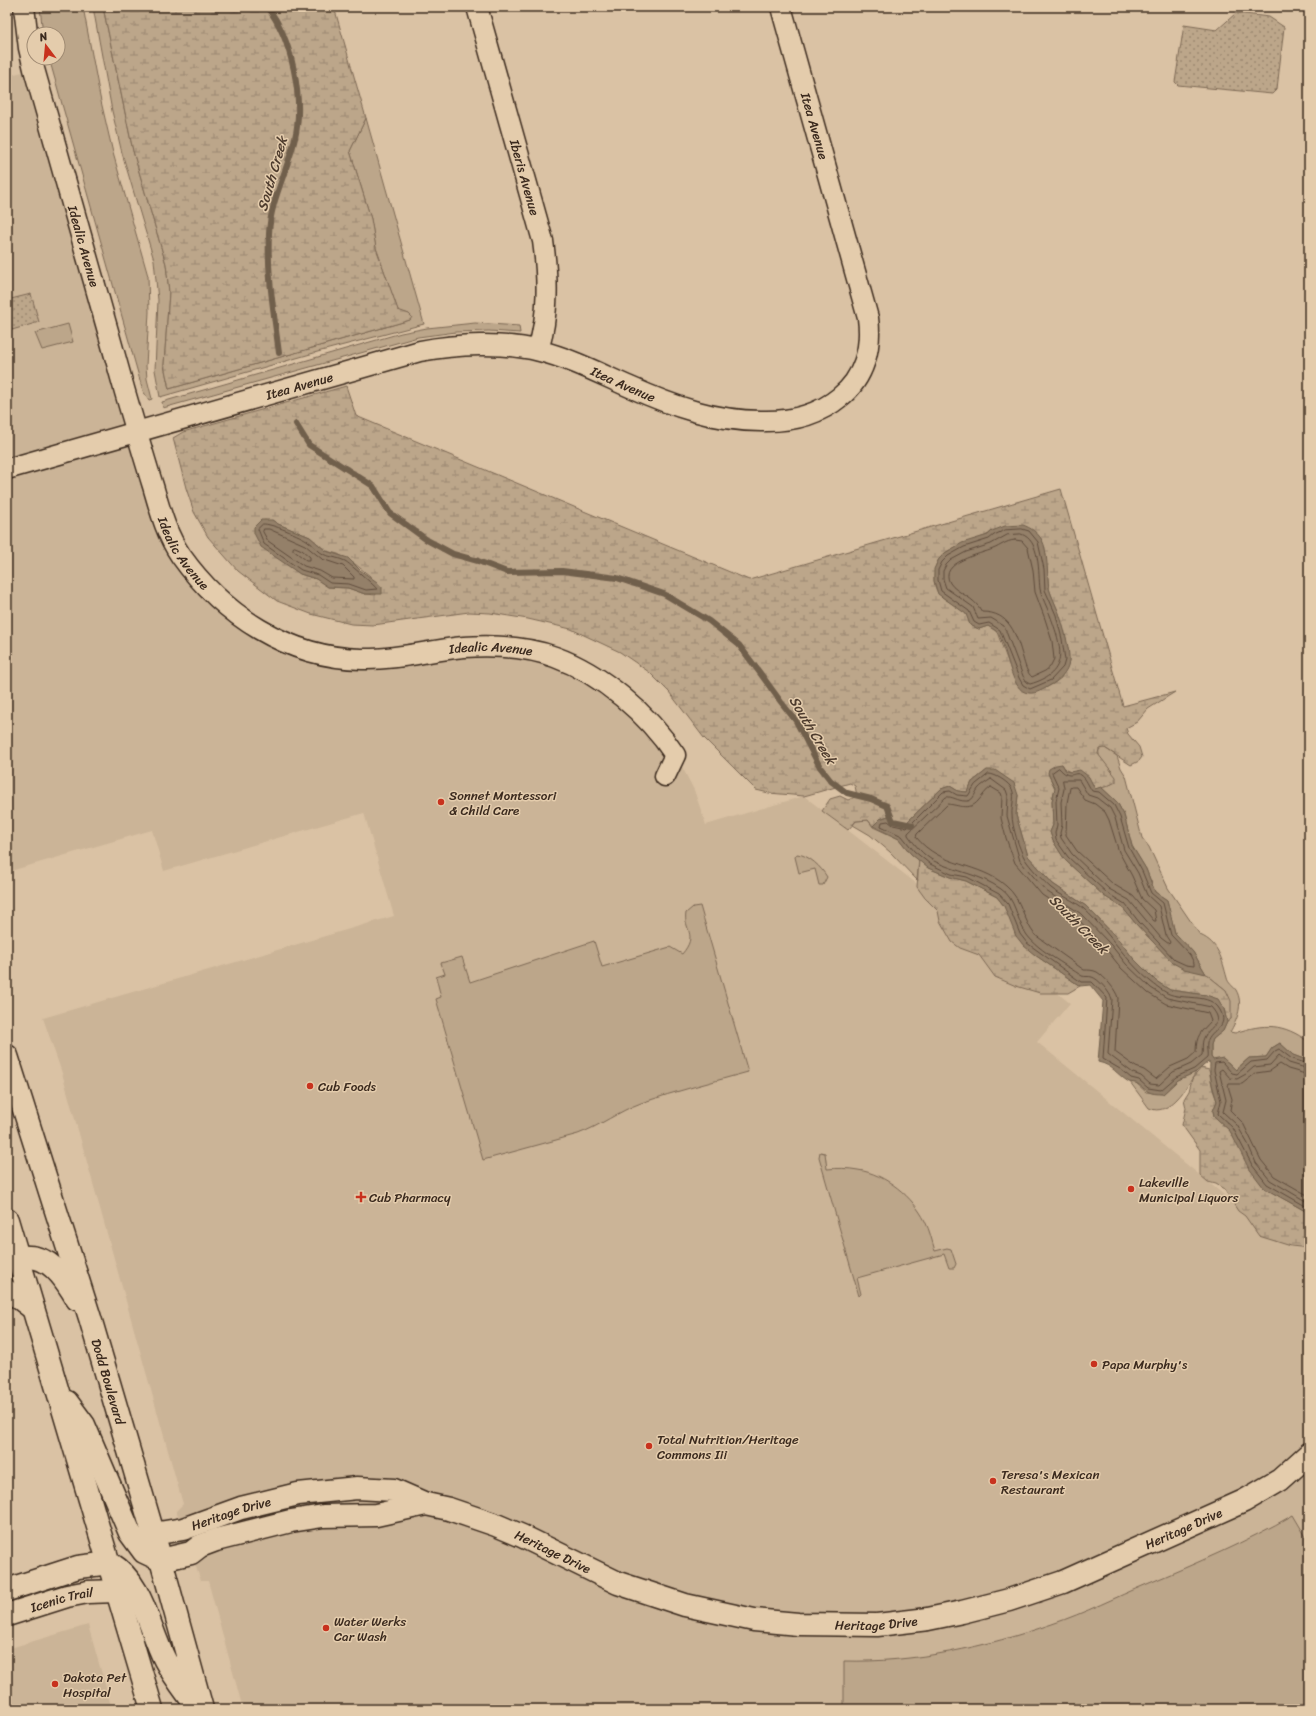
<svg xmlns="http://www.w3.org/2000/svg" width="1316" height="1716" font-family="Sriracha,sans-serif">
<defs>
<pattern id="wetland-marsh" width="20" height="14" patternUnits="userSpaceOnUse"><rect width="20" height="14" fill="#bca68a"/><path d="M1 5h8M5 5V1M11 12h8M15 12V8" fill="none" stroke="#9a8770"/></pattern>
<pattern id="park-dots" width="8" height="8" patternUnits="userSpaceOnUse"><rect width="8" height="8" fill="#bca68a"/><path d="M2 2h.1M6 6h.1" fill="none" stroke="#9a8770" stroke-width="1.8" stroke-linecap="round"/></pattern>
</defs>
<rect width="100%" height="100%" fill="#dac2a4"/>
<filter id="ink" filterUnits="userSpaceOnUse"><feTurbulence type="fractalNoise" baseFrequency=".025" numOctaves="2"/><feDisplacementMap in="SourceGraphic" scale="8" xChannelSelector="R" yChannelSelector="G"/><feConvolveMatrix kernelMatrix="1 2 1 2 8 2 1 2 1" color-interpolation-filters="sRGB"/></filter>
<g filter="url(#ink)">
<g fill="#cbb497">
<polygon points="34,69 165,526 206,587 311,652 492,646 587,673 681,765 694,790 706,825 804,796 1070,1003 1037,1042 1268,1231 1309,1246 1309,1709 243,1709 208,1581 201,1581 176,1511 183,1504 62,1073 43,1018 394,916 364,813 164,871 152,830 7,872 7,76"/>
<polygon points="88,1625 112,1709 7,1709 7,1649"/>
</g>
<g fill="#bca68a" stroke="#7c6854">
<polygon points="40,7 83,7 100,97 113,153 148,276 149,312 146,366 147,379 152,399 149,400 143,391 49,58 58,58 58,34 43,34"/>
<polygon points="93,7 103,7 133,151 166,264 169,292 164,365 169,389 410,320 409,314 398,311 376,248 371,219 350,151 366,118 424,324 321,351 160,397 155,370 158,300 154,260 122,153 112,111"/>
<polygon points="475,323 519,326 520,333 489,331 456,332 418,337 163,408 162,402 401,333 427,328"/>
<polygon points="68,324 73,342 42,350 35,333"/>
<path d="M1103 747 1117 756 1121 768 1126 776 1142 838 1149 847 1168 888 1200 935C1219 943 1222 960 1227 978 1228 983 1233 986 1236 990 1244 1004 1237 1020 1230 1032L1235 1033C1264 1023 1283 1023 1309 1042V1061L1293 1055 1280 1043 1272 1048 1266 1057 1249 1058 1235 1070 1228 1062 1213 1060 1211 1057V1045L1213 1039 1223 1031 1227 1022 1231 1019 1226 990 1206 974 1193 952 1175 933 1167 900 1155 892 1146 869 1132 846 1124 815 1117 802 1101 787 1112 784V771C1105 766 1097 758 1099 749Z"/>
<polygon points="868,820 873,827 899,839 911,854 919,860 917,880 890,852 870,835 853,825 856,821"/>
<path d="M797 854C809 855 821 867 827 877L823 885H819L815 869 799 873 795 857Z"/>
<path d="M700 906 748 1072C712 1082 676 1091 641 1103 619 1111 600 1126 578 1134L483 1160 436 999 441 997 436 977 445 974 441 963 462 957 470 982 594 941 602 967 670 947 682 954C699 934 683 930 686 913L693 907Z"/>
<path d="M1196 1072C1188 1086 1169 1118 1149 1108L1130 1082 1136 1083 1146 1092 1163 1094 1178 1080Z"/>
<path d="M820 1152 825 1153 827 1169C837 1168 848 1168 858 1170 886 1174 913 1197 925 1221 930 1231 932 1241 935 1251L947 1248 951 1249 956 1264 954 1268H949L944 1254 857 1278 861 1294 859 1296 819 1157Z"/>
<path d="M1293 1515 1309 1542V1709H844V1661C914 1663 986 1647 1052 1624 1085 1613 1116 1597 1147 1584 1197 1563 1246 1542 1293 1515Z"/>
</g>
<g fill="url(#wetland-marsh)" stroke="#7c6854" fill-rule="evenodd">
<polygon points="103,7 334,7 366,118 350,151 371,219 376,248 398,310 409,314 412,317 410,320 169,389 164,365 169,292 166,264 133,151"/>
<path d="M346 386 356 416 749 580 1061 489 1123 706 1175 692 1148 709 1137 722 1126 728 1128 734 1139 747 1142 757 1139 761 1131 765 1105 748 1099 749 1098 754 1116 777V782L1105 787 1095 789 1089 780 1066 770 1062 764 1048 774 1055 788 1052 801 1053 825 1050 832 1053 841 1065 860 1104 896 1122 907 1136 924 1173 963 1206 974 1226 990 1231 1001V1019L1227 1022 1224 1009 1206 995 1170 990 1156 981 1133 958 1118 939 1086 906 1053 884 1028 856 1016 815 1018 795 987 770 972 782 967 792 958 791 950 786 941 789 905 824 893 821 891 815 880 819 873 826 868 820 856 821 848 830 822 811 830 799 840 796 848 800 857 796 855 786 850 783 804 796 769 793 756 790 704 738 669 692 649 672 620 652 571 629 528 619 490 613 469 612 373 625 351 624 311 614 277 601 238 571 208 537 194 512 186 488 173 438 183 432ZM272 520 278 524 310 537 326 551 338 554 355 564 370 576 376 595 365 594 348 588 328 587 316 579 300 574 281 560ZM992 531 1037 534 1042 540 1049 589 1059 614 1066 638 1069 660 1061 678 1053 684 1041 690 1011 670 997 632 988 626 979 629 970 625C969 622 968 616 966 614 959 605 946 602 939 594 935 590 934 581 934 577 934 541 974 548 992 531Z"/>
<polygon points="919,860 928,868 950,877 966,881 997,897 1004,906 1011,919 1035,955 1080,986 1068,993 1040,993 1016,986 995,977 979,955 960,948 952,942 940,921 938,911 925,898 917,887"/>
<polygon points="1201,1068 1209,1070 1213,1090 1217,1101 1213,1111 1214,1116 1230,1131 1264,1188 1309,1213 1309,1248 1291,1246 1259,1236 1245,1216 1238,1211 1224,1189 1216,1184 1208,1182 1200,1175 1200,1150 1182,1125 1186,1108 1184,1099 1189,1091 1192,1079"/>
</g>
<g fill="url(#park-dots)" stroke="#7c6854">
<polygon points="1236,13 1269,17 1284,27 1277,89 1272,94 1178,85 1175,82 1184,25 1217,30"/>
<polygon points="31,294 39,322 12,330 7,315 7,300"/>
</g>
<g fill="#948069" stroke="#705e4b">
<polygon points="261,520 272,520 278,524 310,537 326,551 348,558 360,570 377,582 382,587 382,594 365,594 348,588 328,587 316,579 300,574 261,547 254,533 254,527"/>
<path d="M1023 525C1031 528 1037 532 1042 540 1048 551 1047 575 1049 588 1051 596 1056 605 1059 613 1063 625 1070 649 1069 661 1068 672 1058 681 1049 686 1044 689 1036 694 1029 693 1009 693 1008 643 996 631 994 629 991 628 988 626L979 629 970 625 966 614 938 594 934 581V569L939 559 945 553 962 543 988 535 992 531 1005 526Z"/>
<polygon points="1062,764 1066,771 1070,772 1080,770 1089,777 1095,789 1101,787 1117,802 1124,815 1132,846 1146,869 1155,892 1167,900 1175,933 1193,952 1206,974 1184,969 1173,963 1136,924 1122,907 1104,896 1065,860 1053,841 1050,832 1053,825 1052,801 1055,788 1048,773 1049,769 1056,765"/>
<path d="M987 770H995L1014 783 1018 795 1016 815 1028 856 1053 884 1086 906 1118 939 1133 958 1156 981 1170 990 1206 995 1218 999 1224 1009 1227 1022 1223 1031 1213 1039 1211 1045V1057L1213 1060 1223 1058 1236 1070 1249 1058 1266 1057 1272 1048 1280 1043 1293 1055 1309 1061V1213L1264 1188 1248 1167 1230 1131 1214 1116 1213 1111 1217 1101C1213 1089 1209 1076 1210 1063L1208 1062 1196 1072 1178 1080 1163 1094C1149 1094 1148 1092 1138 1084 1135 1082 1132 1083 1129 1082 1117 1075 1113 1065 1098 1062L1103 1001 1090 985 1080 986 1035 955 1024 946 1016 936 1004 906 997 897 966 881 950 877 928 868 911 854 899 839 873 826 880 819 891 815 894 821 905 824 941 789 950 786 958 791 967 792 972 782Z"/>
</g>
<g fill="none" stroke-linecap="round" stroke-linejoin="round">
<g stroke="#5f4c3c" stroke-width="1">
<path d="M263 524C270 523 302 536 308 541 314 545 318 552 325 555 331 557 339 558 345 561 349 563 376 587 377 589L366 590 349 584 330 583 318 575 301 570 264 544 258 529Z"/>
<polygon points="264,529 269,529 305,545 322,559 343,566 354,577 354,579 332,578 320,571 304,566 268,541 263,532"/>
<polygon points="1022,529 1029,531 1038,542 1044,569 1045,590 1056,615 1062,639 1065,660 1063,667 1051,680 1030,689 1023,685 1019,678 1000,630 989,623 979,625 974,622 969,611 941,591 938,580 938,570 942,562 948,556 964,547 989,539 994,535 1005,530"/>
<path d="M1021 534C1041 540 1038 573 1040 589 1042 598 1047 607 1050 615 1062 647 1070 673 1030 684L1026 682 1023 676 1004 626 991 618 978 619 973 607 946 588 943 579V571L946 565 951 560 966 552 991 544 1007 535Z"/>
<path d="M1015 540 1022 541 1028 548 1033 570 1035 592 1045 619 1052 641 1054 659 1050 667 1045 671 1032 677C1027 673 1025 665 1023 658 1016 634 1010 612 982 612 974 596 957 594 950 583 938 562 981 554 993 549 1001 546 1005 541 1015 540Z"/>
<polygon points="295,547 302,550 310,557 310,560 306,560 293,550 293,548"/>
<path d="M1059 768C1071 782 1073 770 1081 775 1086 778 1089 787 1092 791L1099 792 1114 805 1120 817 1129 848 1142 871 1151 893 1163 903 1171 935 1190 955 1194 963V966L1186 965 1175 960 1139 922 1125 904 1107 893 1068 857 1056 840 1055 833 1057 825 1056 801 1059 788 1052 773Z"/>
<path d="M989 774C995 774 1006 781 1010 786 1017 794 1011 806 1012 815 1012 826 1019 849 1025 859 1029 866 1044 882 1051 888 1061 896 1074 900 1084 909 1113 935 1132 973 1167 993 1183 1001 1210 992 1220 1010 1230 1028 1211 1029 1207 1043 1206 1048 1208 1053 1207 1058L1194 1069 1176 1077 1161 1090 1148 1088 1139 1080 1131 1078 1120 1069 1103 1059 1107 998 1092 982H1081L1027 943 1020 934 1008 904 999 894 967 877 951 874 930 864 914 851 902 836 881 826 882 822 888 821 893 825 907 828 943 792 950 791 957 795 968 796 975 785Z"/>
<path d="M991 779 1006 790 1008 796 1007 816 1020 861 1046 891 1080 913 1111 945 1126 964 1151 988 1167 998 1211 1007C1226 1024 1211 1024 1205 1036 1201 1042 1203 1048 1202 1055L1191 1064 1173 1072 1159 1085 1150 1084 1141 1076 1133 1073 1108 1054 1112 999C1110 993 1099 979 1092 977 1089 976 1085 977 1082 976 1066 965 1034 948 1025 932 1016 918 1016 899 1001 889 980 874 956 872 934 861 923 855 915 845 908 835V833L946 797C952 796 958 801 965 801 973 802 974 795 978 789 981 785 987 782 991 779Z"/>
<polygon points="1063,780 1079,780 1088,795 1097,798 1110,808 1115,818 1124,850 1138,873 1147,895 1159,906 1166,936 1170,942 1169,944 1161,938 1129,900 1109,889 1072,854 1061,838 1060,833 1062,825 1061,802 1064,789"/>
<path d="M991 787 1001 793 1002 796 1001 818 1006 838 1015 863 1042 895 1077 918 1106 949 1121 968 1148 993 1166 1004 1208 1013 1211 1021C1201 1032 1196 1035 1196 1052L1188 1059 1170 1067 1156 1079 1144 1070 1136 1067 1115 1052 1118 998C1116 990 1105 977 1097 972 1093 970 1089 970 1084 970L1035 935C1023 920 1022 899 1006 886 979 862 941 868 916 837L917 834 948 804C958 805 970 811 978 801 983 796 985 791 991 787Z"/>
<polygon points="1072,787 1076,787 1085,800 1095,804 1105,812 1109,820 1119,852 1132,876 1142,899 1154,910 1156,921 1154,921 1133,896 1113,884 1077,851 1066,835 1067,803 1070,788"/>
<polyline points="1309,1064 1292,1059 1279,1049 1275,1051 1267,1060 1251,1062 1237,1074 1232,1073 1222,1062 1215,1063 1214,1070 1221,1101 1218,1114 1233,1128 1252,1165 1267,1184 1309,1208"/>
<polyline points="1309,1069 1289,1063 1279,1055 1270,1065 1254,1067 1246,1074 1237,1079 1230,1078 1222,1069 1219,1071 1226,1100 1223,1112 1237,1125 1248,1144 1256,1163 1270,1180 1309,1203"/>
<polyline points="1309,1075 1288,1069 1280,1064 1270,1071 1256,1073 1242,1084 1229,1084 1228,1086 1232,1099 1230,1110 1243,1123 1261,1160 1274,1176 1309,1196"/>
</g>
<g stroke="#705e4b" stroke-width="6">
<path d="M267 7C292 38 304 99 295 138 288 170 270 201 269 234 267 274 274 314 279 353"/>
<polyline points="296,424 309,445 373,486 390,513 427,540 453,554 478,561 507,572 562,571 617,578 664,594 709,621 739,645 760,673 781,702 796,721 820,767 831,781 847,793 871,799 887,806 893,821 912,825"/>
</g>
<defs>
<g id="minor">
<path id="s1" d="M24 7 29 48 34 69C64 176 95 284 125 392 134 423 143 454 153 486 160 510 166 534 181 556 223 615 288 658 362 659 397 660 430 650 464 647 494 645 527 647 555 657 602 674 648 714 675 755L665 776"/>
<path id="s2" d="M477 7 543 241C548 278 549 314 538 350"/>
<path id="s3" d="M7 469 420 351C456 344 504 342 540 351 572 359 600 374 630 387 672 406 715 421 761 421 791 422 817 416 840 397 864 378 872 348 868 318L781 7"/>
<polyline points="7,1290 32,1309"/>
</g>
<g id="tertiary">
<path id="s4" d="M153 1534 183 1529 241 1508 298 1494 357 1488 394 1490 426 1504 449 1509 496 1525 522 1536 618 1583 685 1605 754 1620 798 1624 877 1625 928 1619 962 1612 1009 1600 1063 1582 1244 1501 1280 1480 1309 1454"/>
<polyline points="161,1560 191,1553 200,1546 216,1540 291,1521 323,1516 376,1515 426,1504"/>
<polyline points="7,1590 78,1567 110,1563"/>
<path id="s5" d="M7 1615 67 1596 88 1592 117 1591"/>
</g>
<g id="secondary">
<path id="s6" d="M7 1056 90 1318 161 1560 202 1709"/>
<polyline points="7,1220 152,1709"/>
<path d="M17 1257C23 1257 30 1256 36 1258 55 1262 68 1284 77 1299"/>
<polyline points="67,1402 84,1425 130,1533 144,1552 161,1560"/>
<path d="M110 1563C144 1584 148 1627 165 1660 173 1675 184 1689 194 1703"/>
</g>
</defs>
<use href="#minor" stroke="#3b2a1e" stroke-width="23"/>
<use href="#tertiary" stroke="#3b2a1e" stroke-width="25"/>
<use href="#secondary" stroke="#3b2a1e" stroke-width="25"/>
<use href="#minor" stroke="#e4ccac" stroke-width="20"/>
<use href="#tertiary" stroke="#e4ccac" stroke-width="22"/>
<use href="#secondary" stroke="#e4ccac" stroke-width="22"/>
</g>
</g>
<g fill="#c8321e" stroke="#e4ccac" stroke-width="1.5">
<circle cx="441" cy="802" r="4"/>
<circle cx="310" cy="1086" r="4"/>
<circle cx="1131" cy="1189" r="4"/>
<path d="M359 1191h4v4h4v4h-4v4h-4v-4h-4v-4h4z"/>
<circle cx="1094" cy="1364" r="4"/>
<circle cx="649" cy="1446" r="4"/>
<circle cx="993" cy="1481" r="4"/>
<circle cx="326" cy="1628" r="4"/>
<circle cx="55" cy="1684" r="4"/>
</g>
<g text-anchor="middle" stroke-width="3" stroke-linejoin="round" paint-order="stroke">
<g font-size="13" fill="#3b2a1e" stroke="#e4ccac">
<text transform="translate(815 126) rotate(74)" y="5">Itea Avenue</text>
<text dy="5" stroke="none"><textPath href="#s2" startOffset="177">Iberis Avenue</textPath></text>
<text dy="5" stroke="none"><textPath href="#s1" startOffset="247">Idealic Avenue</textPath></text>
<text dy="5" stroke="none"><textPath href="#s3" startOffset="640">Itea Avenue</textPath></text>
<text dy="5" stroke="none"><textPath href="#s3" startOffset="304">Itea Avenue</textPath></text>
<text dy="5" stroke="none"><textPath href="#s1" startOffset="571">Idealic Avenue</textPath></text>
<text dy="5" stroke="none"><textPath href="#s1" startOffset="918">Idealic Avenue</textPath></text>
<text dy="5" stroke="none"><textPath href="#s6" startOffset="341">Dodd Boulevard</textPath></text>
<text dy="5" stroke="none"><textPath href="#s4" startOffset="81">Heritage Drive</textPath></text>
<text dy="5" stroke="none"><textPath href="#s4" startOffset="1078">Heritage Drive</textPath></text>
<text dy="5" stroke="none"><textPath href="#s4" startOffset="418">Heritage Drive</textPath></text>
<text dy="5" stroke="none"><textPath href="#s5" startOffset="57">Icenic Trail</textPath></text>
<text dy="5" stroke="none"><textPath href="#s4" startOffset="754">Heritage Drive</textPath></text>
</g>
<g font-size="13" fill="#3b2a1e" stroke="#e4ccac" text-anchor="start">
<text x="449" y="800">Sonnet Montessori<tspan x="449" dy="15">&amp; Child Care</tspan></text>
<text x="318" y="1091">Cub Foods</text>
<text x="1139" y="1187">Lakeville<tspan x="1139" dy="15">Municipal Liquors</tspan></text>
<text x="369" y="1202">Cub Pharmacy</text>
<text x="1102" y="1369">Papa Murphy's</text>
<text x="657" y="1444">Total Nutrition/Heritage<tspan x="657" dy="15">Commons Iii</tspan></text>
<text x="1001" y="1479">Teresa's Mexican<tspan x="1001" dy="15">Restaurant</tspan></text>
<text x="334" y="1626">Water Werks<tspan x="334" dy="15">Car Wash</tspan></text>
<text x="63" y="1682">Dakota Pet<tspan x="63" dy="15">Hospital</tspan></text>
</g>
<g font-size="14" font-style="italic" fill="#4d3b2d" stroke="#e4ccac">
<text transform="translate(272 174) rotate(-74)" y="5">South Creek</text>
<text transform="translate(813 730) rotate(59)" y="5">South Creek</text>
<text transform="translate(1079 924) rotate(45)" y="5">South Creek</text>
</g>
</g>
<rect width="1316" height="1716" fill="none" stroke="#e4ccac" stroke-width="24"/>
<rect x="12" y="12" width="1292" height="1692" fill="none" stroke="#3b2a1e" stroke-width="1.5" filter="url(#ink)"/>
<g transform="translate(46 46) rotate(344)"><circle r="19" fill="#e4ccac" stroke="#a08b73"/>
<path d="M0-3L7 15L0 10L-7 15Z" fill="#c8321e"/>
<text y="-6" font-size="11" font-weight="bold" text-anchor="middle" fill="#3b2a1e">N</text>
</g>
</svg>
